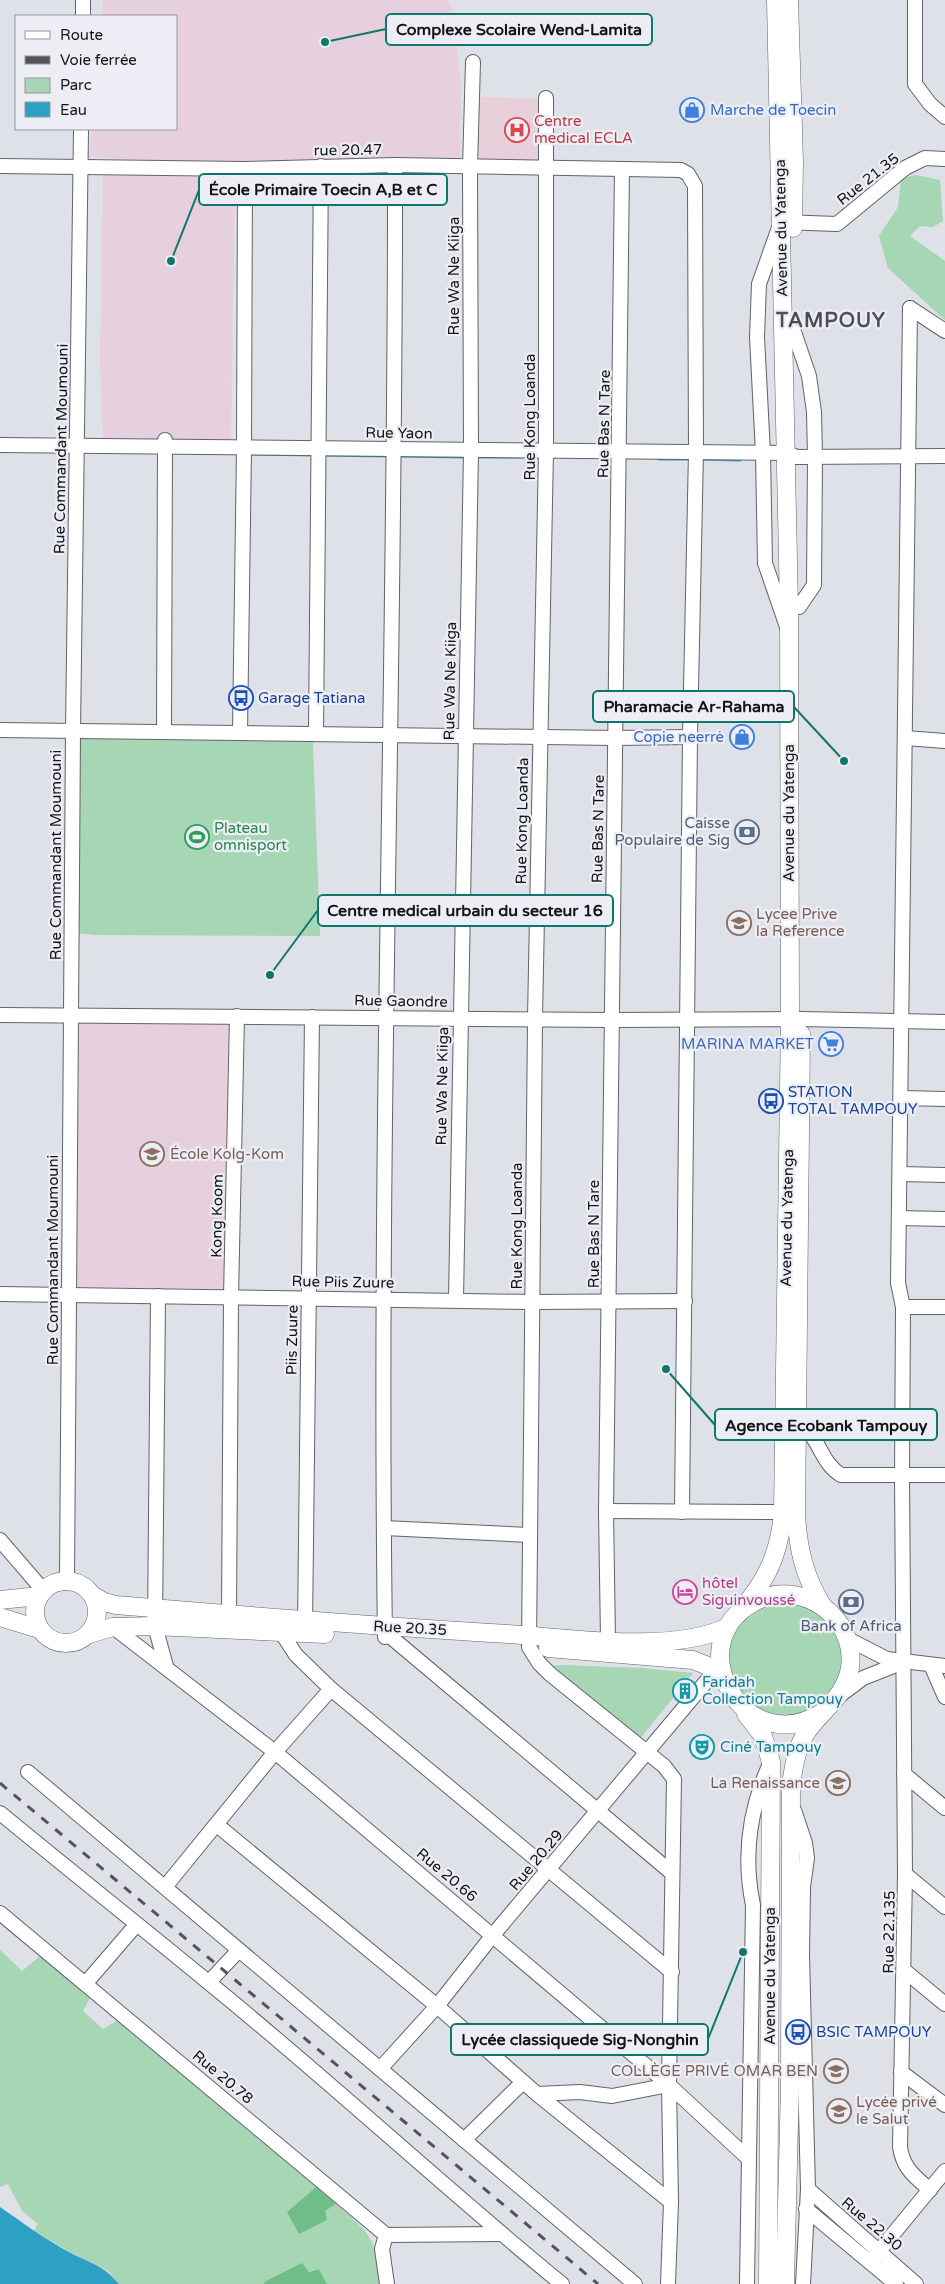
<svg xmlns="http://www.w3.org/2000/svg" width="945" height="2284" font-family="'Varela Round',sans-serif">
<rect width="100%" height="100%" fill="#dfe1e8"/>
<g fill="#e7d0dd">
<polygon points="103,0 447,0 454,14 461,87 460,161 206,163 89,157 92,129 176,129 176,16 101,16"/>
<polygon points="103,174 235,178 231,442 103,439 100,361"/>
<polygon points="75,1019 231,1021 228,1289 73,1287"/>
</g>
<polygon fill="#e8d0da" points="478,97 541,99 541,165 477,160"/>
<g fill="#a6d6b3">
<polygon points="916,175 940,180 943,221 933,227 920,226 910,236 945,261 945,320 888,268 879,236 898,207 901,178"/>
<polygon points="79,737 313,742 320,936 95,935 76,933"/>
<circle cx="785" cy="1659" r="57"/>
<polygon points="561,1665 642,1668 693,1673 639,1740 549,1666"/>
<path d="M0 1950 22 1971 40 1956 90 1998 83 2011 103 2029 118 2020 316 2187 287 2212 325 2211 336 2204C373 2236 374 2236 381 2284H327L319 2269 266 2281 263 2284H119L108 2271 72 2253 34 2231 38 2224 22 2211 8 2184 0 2187Z"/>
</g>
<g fill="#6fbe88">
<polygon points="316,2187 336,2204 325,2211 327,2220 299,2234 287,2212"/>
<polygon points="302,2263 309,2272 319,2269 327,2284 263,2284 266,2281"/>
</g>
<path fill="#2da1c4" d="M0 2207C23 2223 46 2240 71 2253 92 2264 103 2265 119 2284H0Z"/>
<g fill="none" stroke-linecap="round" stroke-linejoin="round">
<g stroke="#2da1c4" stroke-width="3">
<polyline points="249,454 315,455"/>
<polyline points="321,455 390,456"/>
<polyline points="396,456 467,457"/>
<polyline points="474,457 522,457"/>
<polyline points="659,459 692,459"/>
<polyline points="699,459 740,460"/>
</g>
<defs>
<g id="minor">
<polyline points="915,0 915,84 930,104 945,117"/>
<polyline points="83,16 83,0"/>
<polyline points="546,98 546,451 535,1019 529,1647 539,1663 550,1674 664,1766 674,1779 669,2085 671,2202 668,2284"/>
<polyline points="0,166 245,169 395,165 681,170 688,174 695,186 696,452 690,737 682,1512"/>
<path d="M910 308 898 1283 903 1307 902 1476 905 1874 900 2147C903 2168 914 2176 930 2190"/>
<polyline points="910,308 945,331"/>
<polyline points="794,332 809,376 814,412 815,457 814,585 799,607"/>
<polyline points="0,445 787,453 797,457 945,456"/>
<polyline points="787,627 765,563 763,453 757,337 759,284 781,222 837,224 905,168 925,158 945,159"/>
<polyline points="0,730 615,738 690,737"/>
<polyline points="164,731 165,440"/>
<polyline points="240,733 244,448 245,169"/>
<polyline points="316,734 321,166"/>
<polyline points="905,738 945,741"/>
<polyline points="0,1015 611,1020 801,1019 945,1022"/>
<polyline points="901,1098 945,1099"/>
<polyline points="900,1174 945,1175"/>
<polyline points="899,1218 945,1219"/>
<polyline points="0,1294 533,1302 685,1301"/>
<polyline points="158,1296 155,1626 166,1666"/>
<polyline points="456,1300 471,451 470,167 473,62"/>
<polyline points="903,1307 945,1307"/>
<path d="M798 1421C802 1425 808 1430 812 1436 822 1450 825 1465 841 1475H945"/>
<polyline points="606,1511 783,1512"/>
<polyline points="384,1528 530,1535"/>
<polyline points="0,1540 43,1590"/>
<polyline points="67,1581 73,731 81,129"/>
<polyline points="229,1615 231,1297 237,1016"/>
<polyline points="113,1627 275,1752 669,2085 749,2159"/>
<polyline points="393,1627 392,1638 672,1873"/>
<polyline points="305,1628 312,1017"/>
<polyline points="281,1632 296,1655 331,1689 672,1972"/>
<path d="M385 1637C378 1147 396 656 395 165"/>
<polyline points="846,1638 887,1659 945,1666"/>
<polyline points="608,1640 606,1511 622,169"/>
<polyline points="931,1665 945,1697"/>
<polyline points="839,1696 863,1678 901,1663"/>
<polyline points="28,1772 635,2284"/>
<polyline points="904,1774 945,1808"/>
<polyline points="794,1810 805,1843 807,1858 803,1887 802,1955 808,2189 803,2284"/>
<path d="M0 1813C69 1870 139 1925 208 1982 329 2080 442 2186 562 2284"/>
<polyline points="217,1825 437,2006 537,2094 671,2202"/>
<polyline points="905,1874 945,1907"/>
<polyline points="165,1887 275,1752 331,1689"/>
<polyline points="0,1913 386,2235"/>
<polyline points="905,1971 945,2004"/>
<polyline points="209,1982 239,1950"/>
<polyline points="86,1983 136,1925"/>
<polyline points="380,2069 437,2006 493,1935 715,1671"/>
<polyline points="901,2072 945,2105"/>
<polyline points="537,2094 580,2092 612,2096 669,2085"/>
<polyline points="464,2140 523,2082"/>
<polyline points="808,2189 916,2284"/>
<polyline points="806,2209 896,2284"/>
<polyline points="386,2235 500,2234"/>
<polyline points="386,2235 382,2249 387,2284"/>
<polyline points="870,2262 945,2171"/>
<path d="M747 2284 753 1905C743 1857 749 1811 769 1766"/>
</g>
<g id="major">
<polyline points="789,0 794,161 793,228"/>
<path d="M801 1034 796 1514C798 1548 804 1576 822 1605"/>
<circle cx="66" cy="1612" r="31"/>
<path d="M92 1595 104 1602 116 1605C247 1616 377 1626 508 1634 572 1638 671 1654 728 1627"/>
<polyline points="0,1600 39,1596"/>
<path d="M738 1614C766 1581 779 1557 783 1512L790 1019 789 607 776 0"/>
<polyline points="0,1617 39,1629"/>
<polyline points="89,1634 113,1627 155,1626 325,1634"/>
<polyline points="548,1648 693,1660 708,1666 723,1677"/>
<polyline points="746,1714 763,1736 771,1762 768,2284"/>
<path d="M785 2284 790 2084 791 1784C794 1766 796 1749 806 1733 821 1710 845 1698 850 1668 857 1616 800 1577 754 1602 677 1643 745 1763 823 1712"/>
</g>
</defs>
<use href="#minor" stroke="#626369" stroke-width="16"/>
<use href="#major" stroke="#626369" stroke-width="19"/>
<use href="#minor" stroke="#fff" stroke-width="14"/>
<use href="#major" stroke="#fff" stroke-width="18"/>
<polyline stroke="#545458" stroke-width="3" stroke-dasharray="9 9" stroke-linecap="butt" points="0,1783 598,2284"/>
</g>
<defs>
<symbol id="shop-ring" viewBox="-11 -11 22 22"><circle r="9.5" fill="#edeef5" stroke="#3f7fe0" stroke-width="1.5"/><path d="M-5-2.5h2.3a2.7 3.5 0 0 1 5.4 0H5L5.5 6h-11ZM-1.5-2.5h3a1.5 2.3 0 0 0-3 0Z" fill="#3f7fe0"/></symbol>
<symbol id="hospital-ring" viewBox="-11 -11 22 22"><circle r="9.5" fill="#edeef5" stroke="#e0444e" stroke-width="1.5"/><path d="M-5-5h3v3.5h4V-5h3V5h-3V1.5h-4V5h-3Z" fill="#e0444e"/></symbol>
<symbol id="bus-ring" viewBox="-11 -11 22 22"><circle r="9.5" fill="#edeef5" stroke="#1a4fb4" stroke-width="1.5"/><path d="M-5-6H5V4H4V6H2V4H-2V6H-4V4H-5ZM-3.5-4V0h7V-4ZM-3.5 1.2v1.5H-2V1.2ZM2 1.2v1.5H3.5V1.2Z" fill="#1a4fb4"/></symbol>
<symbol id="bank-ring" viewBox="-11 -11 22 22"><circle r="9.5" fill="#edeef5" stroke="#5c6f8a" stroke-width="1.5"/><path d="M-6-4H6V4H-6ZM0-2.3a2.3 2.3 0 1 0 0 4.6a2.3 2.3 0 1 0 0-4.6Z" fill="#5c6f8a"/></symbol>
<symbol id="stadium-ring" viewBox="-11 -11 22 22"><circle r="9.5" fill="#edeef5" stroke="#2e9e5b" stroke-width="1.5"/><path d="M0-5a6.5 5 0 1 0 0 10a6.5 5 0 1 0 0-10ZM-3.5-1.8h7v3.6h-7Z" fill="#2e9e5b"/></symbol>
<symbol id="school-ring" viewBox="-11 -11 22 22"><circle r="9.5" fill="#edeef5" stroke="#8d6e63" stroke-width="1.5"/><path d="M0-5L7-2L0 1L-7-2ZM-4 1L0 2.5L4 1V4Q0 6-4 4Z" fill="#8d6e63"/></symbol>
<symbol id="supermarket-ring" viewBox="-11 -11 22 22"><circle r="9.5" fill="#edeef5" stroke="#3f7fe0" stroke-width="1.5"/><path d="M-6-5.5h2.5l.6 2H6L4.5 2H-2.5L-4.4-4H-6ZM-1.5 3.2a1.3 1.3 0 1 0 .1 0ZM3 3.2a1.3 1.3 0 1 0 .1 0Z" fill="#3f7fe0"/></symbol>
<symbol id="hotel-ring" viewBox="-11 -11 22 22"><circle r="9.5" fill="#edeef5" stroke="#d1479c" stroke-width="1.5"/><path d="M-6-4.5h1.5V1H6V5H4.5V3h-9V5H-6ZM-4 0a1.8 1.8 0 1 1 3.6 0ZM.5 0V-2.5h3Q6-2.5 6 0Z" fill="#d1479c"/></symbol>
<symbol id="building-ring" viewBox="-11 -11 22 22"><circle r="9.5" fill="#edeef5" stroke="#0f9aa8" stroke-width="1.5"/><path d="M-4-6H4V6H1V3H-1V6H-4ZM-2.5-4.3h1.7v1.8h-1.7ZM.8-4.3h1.7v1.8H.8ZM-2.5-1h1.7V.8h-1.7ZM.8-1h1.7V.8H.8Z" fill="#0f9aa8"/></symbol>
<symbol id="theatre-ring" viewBox="-11 -11 22 22"><circle r="9.5" fill="#edeef5" stroke="#0f9aa8" stroke-width="1.5"/><path d="M-5-5.5Q0-4 5-5.5V0Q5 5 0 6Q-5 5-5 0ZM-3.3-2.5H-1v1.5H-3.3ZM1-2.5H3.3v1.5H1ZM-2.8 1Q0 5.5 2.8 1Z" fill="#0f9aa8"/></symbol>
</defs>
<g fill-rule="evenodd">
<use href="#shop-ring" x="678" y="96" width="28" height="28"/>
<use href="#hospital-ring" x="503" y="116" width="28" height="28"/>
<use href="#bus-ring" x="227" y="684" width="28" height="28"/>
<use href="#shop-ring" x="728" y="723" width="28" height="28"/>
<use href="#bank-ring" x="733" y="818" width="28" height="28"/>
<use href="#stadium-ring" x="183" y="823" width="28" height="28"/>
<use href="#school-ring" x="725" y="909" width="28" height="28"/>
<use href="#supermarket-ring" x="817" y="1030" width="28" height="28"/>
<use href="#bus-ring" x="757" y="1087" width="28" height="28"/>
<use href="#school-ring" x="138" y="1140" width="28" height="28"/>
<use href="#hotel-ring" x="671" y="1578" width="28" height="28"/>
<use href="#bank-ring" x="837" y="1588" width="28" height="28"/>
<use href="#building-ring" x="671" y="1677" width="28" height="28"/>
<use href="#theatre-ring" x="688" y="1733" width="28" height="28"/>
<use href="#school-ring" x="824" y="1769" width="28" height="28"/>
<use href="#bus-ring" x="784" y="2018" width="28" height="28"/>
<use href="#school-ring" x="822" y="2057" width="28" height="28"/>
<use href="#school-ring" x="825" y="2097" width="28" height="28"/>
</g>
<g text-anchor="middle" stroke-width="4.5" stroke-linejoin="round" paint-order="stroke">
<g font-size="15" fill="#366cbe" stroke="#edeef5" text-anchor="end">
<text x="710" y="115" text-anchor="start">Marche de Toecin</text>
<text x="724" y="742">Copie neerrė</text>
<text x="814" y="1049">MARINA MARKET</text>
</g>
<g font-size="15" fill="#be3a42" stroke="#edeef5" text-anchor="start">
<text x="534" y="126">Centre<tspan x="534" dy="17">medical ECLA</tspan></text>
</g>
<g font-size="15" fill="#141417" stroke="#edeef5">
<text transform="translate(348 150) rotate(-1)" y="5">rue 20.47</text>
<text transform="translate(868 179) rotate(-38)" y="5">Rue 21.35</text>
<text transform="translate(781 228) rotate(-91)" y="5">Avenue du Yatenga</text>
<text transform="translate(454 276) rotate(-90)" y="5">Rue Wa Ne Kiiga</text>
<text transform="translate(530 417) rotate(-90)" y="5">Rue Kong Loanda</text>
<text transform="translate(604 424) rotate(-89)" y="5">Rue Bas N Tare</text>
<text transform="translate(399 433) rotate(1)" y="5">Rue Yaon</text>
<text transform="translate(61 449) rotate(-89)" y="5">Rue Commandant Moumouni</text>
<text transform="translate(450 681) rotate(-89)" y="5">Rue Wa Ne Kiiga</text>
<text transform="translate(789 813) rotate(-90)" y="5">Avenue du Yatenga</text>
<text transform="translate(522 821) rotate(-89)" y="5">Rue Kong Loanda</text>
<text transform="translate(598 829) rotate(-89)" y="5">Rue Bas N Tare</text>
<text transform="translate(56 855) rotate(-90)" y="5">Rue Commandant Moumouni</text>
<text transform="translate(401 1001) rotate(1)" y="5">Rue Gaondre</text>
<text transform="translate(442 1086) rotate(-89)" y="5">Rue Wa Ne Kiiga</text>
<text transform="translate(217 1216) rotate(-89)" y="5">Kong Koom</text>
<text transform="translate(787 1218) rotate(-89)" y="5">Avenue du Yatenga</text>
<text transform="translate(517 1226) rotate(-90)" y="5">Rue Kong Loanda</text>
<text transform="translate(594 1234) rotate(-90)" y="5">Rue Bas N Tare</text>
<text transform="translate(53 1260) rotate(-90)" y="5">Rue Commandant Moumouni</text>
<text transform="translate(343 1282) rotate(1)" y="5">Rue Piis Zuure</text>
<text transform="translate(292 1340) rotate(-89)" y="5">Piis Zuure</text>
<text transform="translate(410 1628) rotate(3)" y="5">Rue 20.35</text>
<text transform="translate(536 1860) rotate(-50)" y="5">Rue 20.29</text>
<text transform="translate(447 1875) rotate(40)" y="5">Rue 20.66</text>
<text transform="translate(889 1932) rotate(-89)" y="5">Rue 22.135</text>
<text transform="translate(770 1976) rotate(-90)" y="5">Avenue du Yatenga</text>
<text transform="translate(223 2077) rotate(40)" y="5">Rue 20.78</text>
<text transform="translate(872 2224) rotate(40)" y="5">Rue 22.30</text>
</g>
<g font-size="15" fill="#164399" stroke="#edeef5" text-anchor="start">
<text x="258" y="703">Garage Tatiana</text>
<text x="788" y="1097">STATION<tspan x="788" dy="17">TOTAL TAMPOUY</tspan></text>
<text x="816" y="2037">BSIC TAMPOUY</text>
</g>
<g font-size="15" fill="#4e5e75" stroke="#edeef5" text-anchor="end">
<text x="730" y="828">Caisse<tspan x="730" dy="17">Populaire de Sig</tspan></text>
<text x="851" y="1631" text-anchor="middle">Bank of Africa</text>
</g>
<g font-size="15" fill="#27864d" stroke="#edeef5" text-anchor="start">
<text x="214" y="833">Plateau<tspan x="214" dy="17">omnisport</tspan></text>
</g>
<g font-size="15" fill="#785e54" stroke="#edeef5" text-anchor="start">
<text x="756" y="919">Lycee Prive<tspan x="756" dy="17">la Reference</tspan></text>
<text x="170" y="1159">École Kolg-Kom</text>
<text x="820" y="1788" text-anchor="end">La Renaissance</text>
<text x="818" y="2076" text-anchor="end">COLLÈGE PRIVÉ OMAR BEN</text>
<text x="856" y="2107">Lycée privé<tspan x="856" dy="17">le Salut</tspan></text>
</g>
<g font-size="15" fill="#b23c85" stroke="#edeef5" text-anchor="start">
<text x="702" y="1588">hôtel<tspan x="702" dy="17">Siguinvoussé</tspan></text>
</g>
<g font-size="15" fill="#0d838f" stroke="#edeef5" text-anchor="start">
<text x="702" y="1687">Faridah<tspan x="702" dy="17">Collection Tampouy</tspan></text>
<text x="720" y="1752">Ciné Tampouy</text>
</g>
<g font-size="20" font-weight="bold" letter-spacing="1" fill="#4e4f55" stroke="#edeef5">
<text x="831" y="327">TAMPOUY</text>
</g>
</g>
<path fill="none" stroke="#0f766e" stroke-width="2" d="M325 42L386 29M171 261L199 190M844 761L794 707M270 975L318 910M666 1369L715 1425M743 1952L708 2039"/>
<g fill="#0f766e" stroke="#edeef5" stroke-width="2">
<circle cx="325" cy="42" r="5"/>
<circle cx="171" cy="261" r="5"/>
<circle cx="844" cy="761" r="5"/>
<circle cx="270" cy="975" r="5"/>
<circle cx="666" cy="1369" r="5"/>
<circle cx="743" cy="1952" r="5"/>
</g>
<g fill="#edeef5" stroke="#0f766e" stroke-width="2">
<rect x="386" y="14" width="266" height="31" rx="5"/>
<rect x="199" y="174" width="248" height="31" rx="5"/>
<rect x="593" y="691" width="201" height="31" rx="5"/>
<rect x="318" y="895" width="295" height="31" rx="5"/>
<rect x="715" y="1409" width="222" height="31" rx="5"/>
<rect x="451" y="2024" width="257" height="31" rx="5"/>
</g>
<g font-size="16" text-anchor="middle" font-weight="bold" fill="#141417">
<text x="519" y="35">Complexe Scolaire Wend-Lamita</text>
<text x="323" y="195">École Primaire Toecin A,B et C</text>
<text x="694" y="712">Pharamacie Ar-Rahama</text>
<text x="465" y="916">Centre medical urbain du secteur 16</text>
<text x="826" y="1431">Agence Ecobank Tampouy</text>
<text x="580" y="2045">Lycée classiquede Sig-Nonghin</text>
</g>
<rect x="15" y="15" width="162" height="115" fill="#edeef5" stroke="#96979c"/>
<rect x="25" y="31" width="25" height="8" fill="#ffffff" stroke="#96979c"/>
<text x="60" y="40" font-size="15" fill="#141417">Route</text>
<rect x="25" y="56" width="25" height="8" fill="#545458" stroke="#96979c"/>
<text x="60" y="65" font-size="15" fill="#141417">Voie ferrée</text>
<rect x="25" y="78" width="25" height="15" fill="#a6d6b3" stroke="#96979c"/>
<text x="60" y="90" font-size="15" fill="#141417">Parc</text>
<rect x="25" y="102" width="25" height="15" fill="#2da1c4" stroke="#96979c"/>
<text x="60" y="115" font-size="15" fill="#141417">Eau</text>
</svg>
